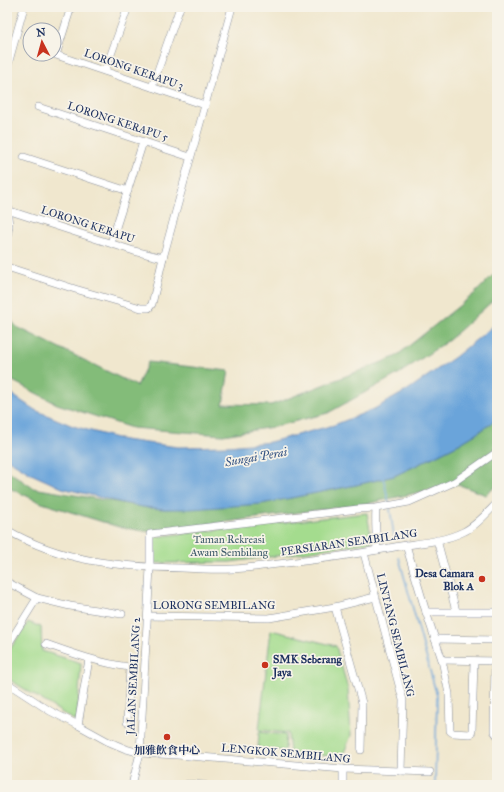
<svg xmlns="http://www.w3.org/2000/svg" width="504" height="792" font-family="'IM FELL Great Primer','Noto Serif SC',serif">
<rect width="100%" height="100%" fill="#f7f3e8"/>
<filter id="ink" filterUnits="userSpaceOnUse"><feTurbulence type="fractalNoise" baseFrequency=".025" numOctaves="2"/><feDisplacementMap in="SourceGraphic" scale="8" xChannelSelector="R" yChannelSelector="G"/><feConvolveMatrix kernelMatrix="1 2 1 2 8 2 1 2 1" color-interpolation-filters="sRGB"/></filter>
<filter id="wash" filterUnits="userSpaceOnUse"><feTurbulence type="fractalNoise" baseFrequency=".012" numOctaves="4" result="noise"/><feDisplacementMap in="SourceGraphic" scale="16" xChannelSelector="R" yChannelSelector="G"/><feGaussianBlur stdDeviation="0.9" result="paint"/><feColorMatrix in="noise" values="0 0 0 0 0 0 0 0 0 0 0 0 0 0 0 0 0 1.4 0 .05"/><feComposite in="paint" operator="in"/></filter>
<g filter="url(#wash)">
<rect width="100%" height="100%" fill="#f0e7ce"/>
<g fill="#a4dc8e" stroke="#608676">
<polygon points="367,513 372,542 291,554 230,562 154,563 153,537"/>
<polygon points="28,622 41,627 42,651 81,663 77,722 7,678 7,654"/>
<polygon points="271,630 336,646 348,689 351,736 342,757 290,753 288,733 259,730"/>
<polygon points="259,732 286,735 285,751 258,748"/>
</g>
<g fill="#83bc79" stroke="#4f766c">
<polygon points="497,271 497,297 449,340 400,373 328,413 273,427 223,435 132,428 57,404 7,378 7,316 17,327 137,386 148,362 229,371 223,404 271,405 395,357 474,294"/>
<polygon points="497,419 497,485 486,495 457,484 370,503 150,532 119,527 42,503 7,487 7,470 33,488 116,502 143,507 164,509 261,504 356,485 394,476 413,467 459,444 479,432"/>
</g>
<polygon fill="#6aa4da" stroke="#426a9c" points="497,323 497,419 479,432 459,444 413,467 394,476 356,485 261,504 191,509 164,509 143,507 123,503 62,488 31,474 7,459 7,389 17,398 35,410 73,426 124,440 178,447 228,446 270,442 334,425 374,409 406,391 455,357"/>
<g fill="none" stroke-linecap="round" stroke-linejoin="round">
<g stroke="#6aa4da" stroke-width="1.5">
<polyline points="383,477 389,503"/>
<polyline points="390,509 394,536"/>
<polyline points="399,558 437,696 435,785"/>
</g>
</g>
</g>
<g filter="url(#ink)">
<g fill="none" stroke-linecap="round" stroke-linejoin="round">
<defs>
<g id="minor">
<polyline points="71,7 56,55 205,105"/>
<polyline points="7,68 24,7"/>
<polyline points="105,71 128,7"/>
<polyline points="152,87 180,7"/>
<polyline points="38,107 87,123 190,157"/>
<polyline points="24,157 128,191"/>
<polyline points="7,208 9,226 7,238"/>
<polyline points="7,210 134,251 163,258"/>
<polyline points="111,243 143,142"/>
<polyline points="7,267 75,289 141,308 149,308 152,304 163,258 232,7"/>
<path d="M376 508C375 523 376 536 377 550"/>
<path d="M7 530C62 562 120 567 182 568 199 569 216 570 233 569 248 568 263 566 278 564 315 560 352 555 389 548 413 543 440 543 463 532 476 526 487 513 497 503"/>
<polyline points="437,540 456,611"/>
<polyline points="406,545 426,612 442,660 449,694 450,731 453,733 469,734 471,734 472,731 474,661"/>
<polyline points="364,553 403,700 401,771"/>
<polyline points="7,582 37,598 70,606 122,614"/>
<polyline points="335,607 362,703 361,750"/>
<polyline points="426,612 497,612"/>
<polyline points="148,616 269,618 335,607 375,597"/>
<polyline points="435,639 497,640"/>
<path d="M46 644C74 654 100 663 129 667L130 668 127 722"/>
<polyline points="7,646 37,598"/>
<polyline points="442,660 497,661"/>
<polyline points="495,661 494,731 497,735"/>
<polyline points="7,683 50,711 78,725 107,741 126,749 140,753 177,755 343,769 430,772"/>
<polyline points="78,725 89,659"/>
<polyline points="343,769 343,785"/>
<polyline points="132,785 140,753 150,568 150,534 358,509 376,508 409,502 454,482 497,452"/>
<polyline points="188,785 188,784 204,785"/>
</g>
</defs>
<use href="#minor" stroke="#868b96" stroke-width="8"/>
<use href="#minor" stroke="#fff" stroke-width="7"/>
</g>
</g>
<g fill="#c8321e" stroke="#f7f3e8" stroke-width="1.5">
<circle cx="482" cy="579" r="4"/>
<circle cx="265" cy="665" r="4"/>
<circle cx="167" cy="737" r="4"/>
</g>
<g text-anchor="middle" stroke-width="3.5" stroke-linejoin="round" paint-order="stroke">
<g font-size="11" fill="#1b2f5e" stroke="#f7f3e8">
<text transform="translate(134 69) rotate(19)" y="4">LORONG KERAPU 3</text>
<text transform="translate(118 121) rotate(18)" y="4">LORONG KERAPU 5</text>
<text transform="translate(88 224) rotate(18)" y="4">LORONG KERAPU</text>
<text transform="translate(349 542) rotate(-8)" y="4">PERSIARAN SEMBILANG</text>
<text x="214" y="609">LORONG SEMBILANG</text>
<text transform="translate(396 635) rotate(76)" y="4">LINTANG SEMBILANG</text>
<text transform="translate(133 676) rotate(-87)" y="4">JALAN SEMBILANG 2</text>
<text transform="translate(286 753) rotate(5)" y="4">LENGKOK SEMBILANG</text>
</g>
<g font-size="11" fill="#3d5a6a" stroke="#f7f3e8">
<text x="229" y="543">Taman Rekreasi<tspan x="229" dy="13">Awam Sembilang</tspan></text>
</g>
<g font-size="11" font-weight="bold" fill="#1b2f5e" stroke="#f7f3e8" text-anchor="end">
<text x="474" y="577">Desa Camara<tspan x="474" dy="13">Blok A</tspan></text>
<text x="273" y="663" text-anchor="start">SMK Seberang<tspan x="273" dy="13">Jaya</tspan></text>
<text x="167" y="754" text-anchor="middle">加雅飲食中心</text>
</g>
<g font-size="12" font-style="italic" fill="#335283" stroke="#f7f3e8">
<text transform="translate(256 457) rotate(-10)" y="4">Sungai Perai</text>
</g>
</g>
<rect width="504" height="792" fill="none" stroke="#f7f3e8" stroke-width="24"/>
<g transform="translate(42 42) rotate(354)"><circle r="19" fill="#f7f3e8" stroke="#9fa5b1"/>
<path d="M0-3L7 15L0 10L-7 15Z" fill="#c8321e"/>
<text y="-6" font-size="11" font-weight="bold" text-anchor="middle" fill="#1b2f5e">N</text>
</g>
</svg>
